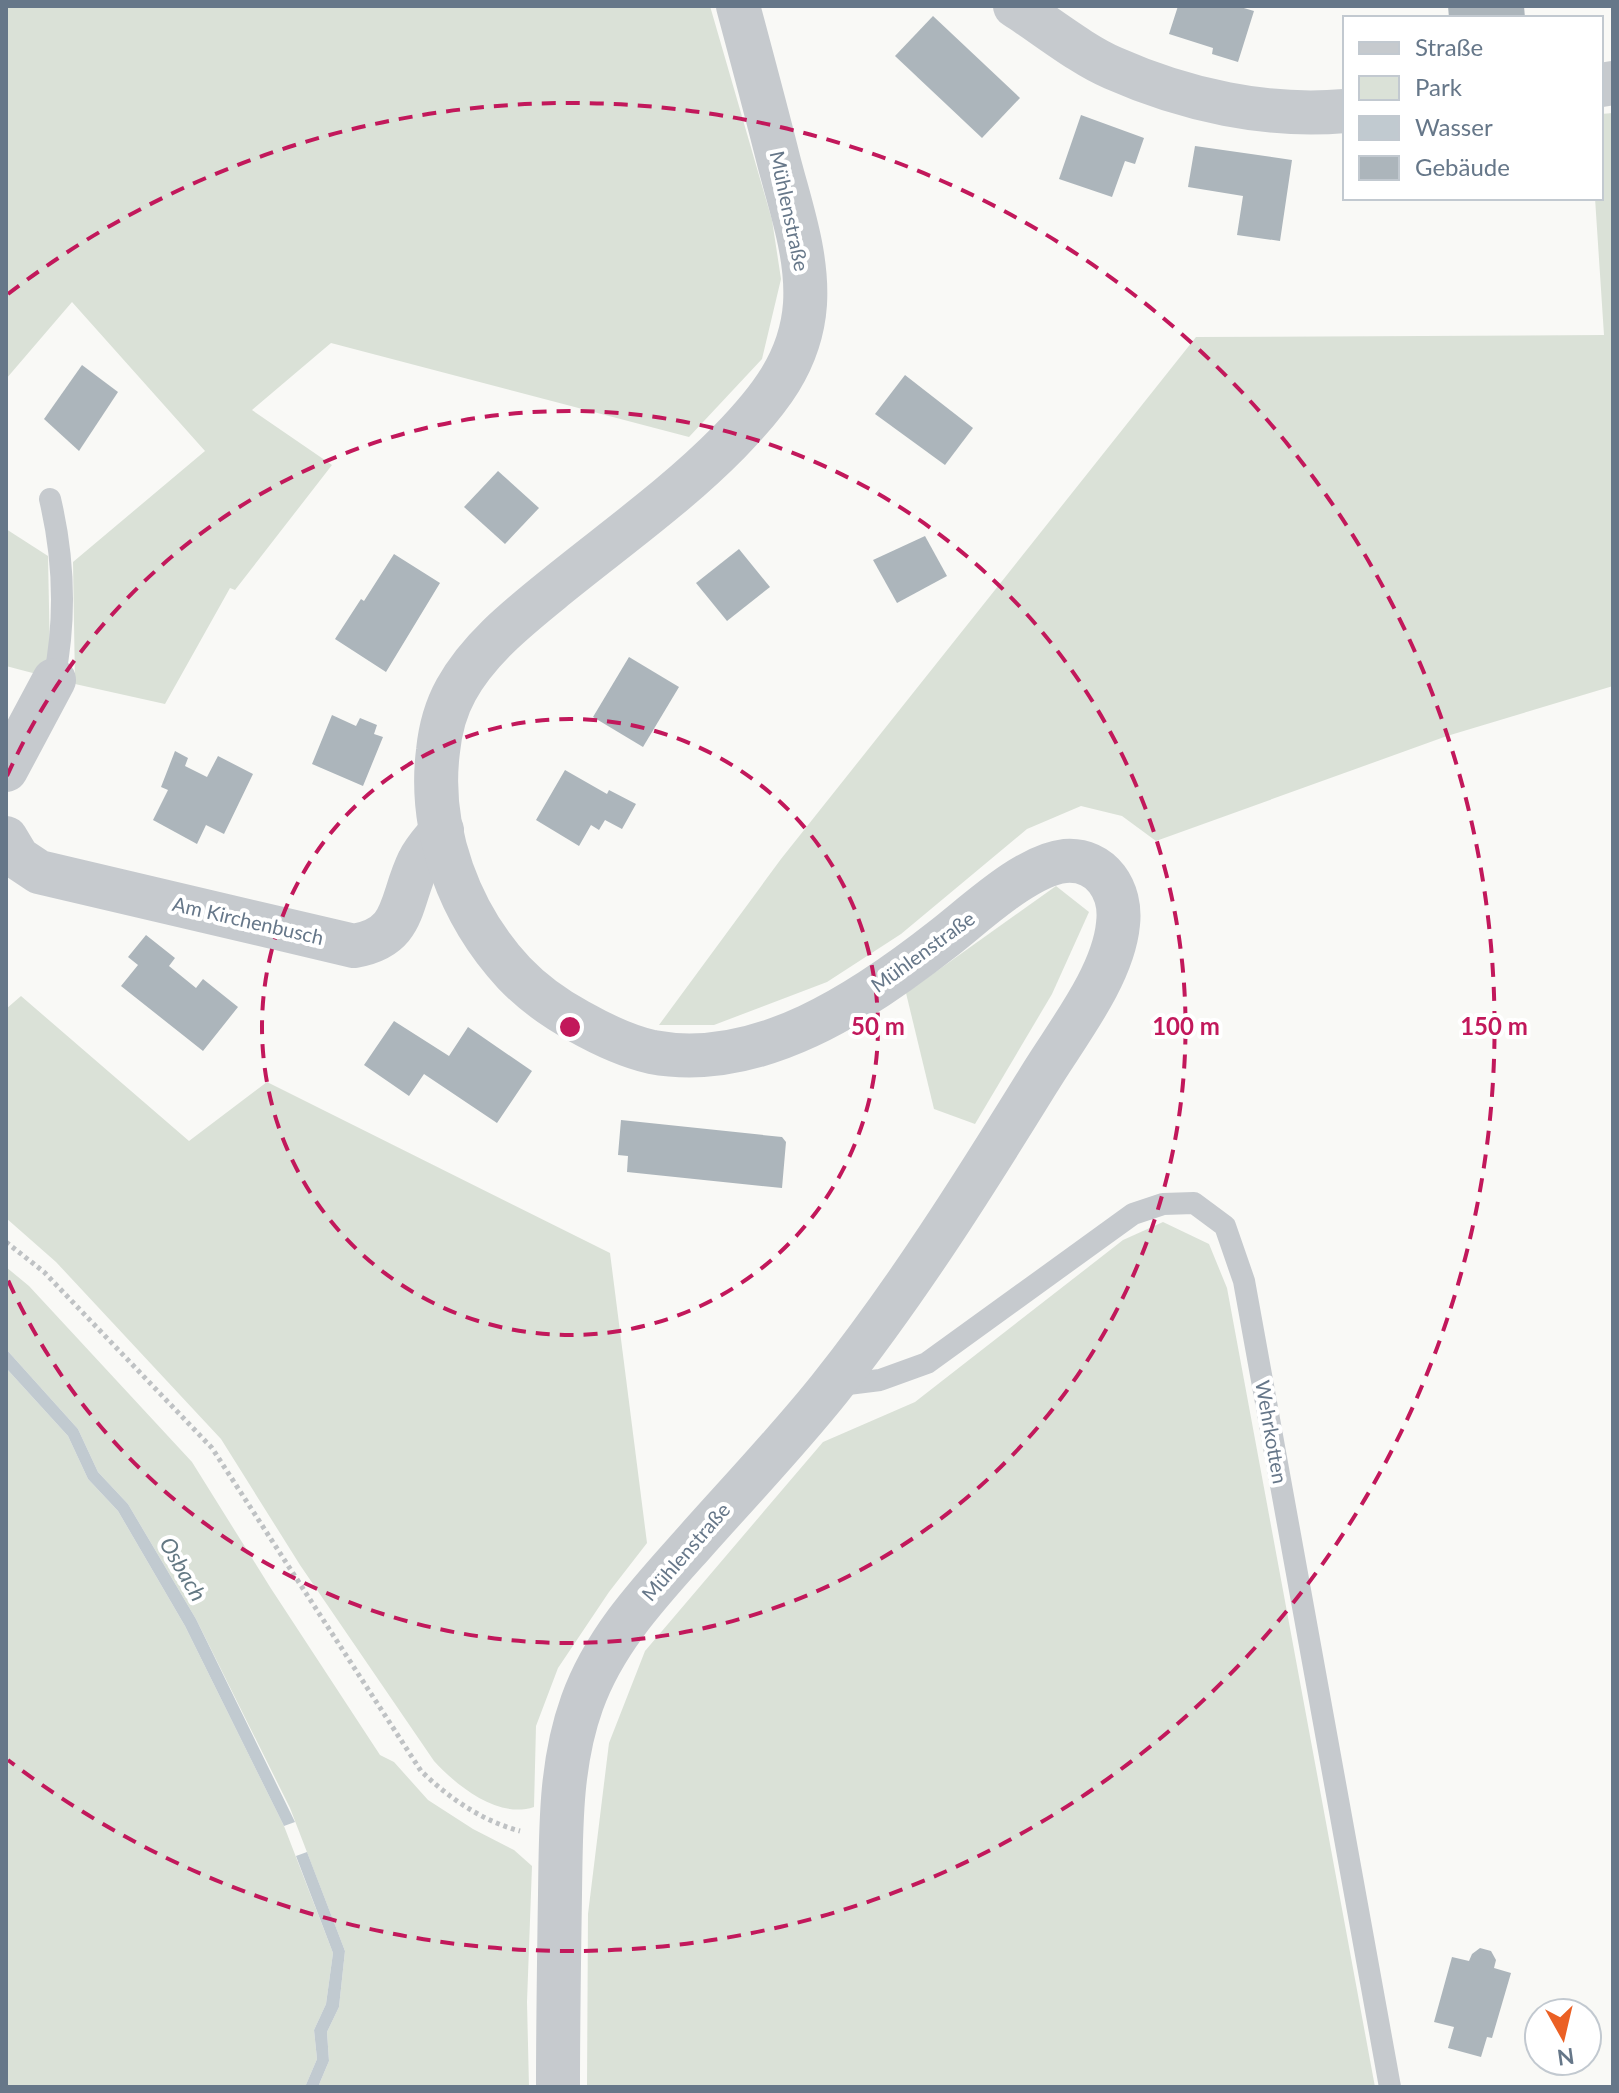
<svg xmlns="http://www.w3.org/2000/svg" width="1619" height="2093" font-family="Lato,sans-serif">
<rect width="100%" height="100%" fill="#f9f9f6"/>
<g fill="#dae1d7">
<polygon points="6,6 710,6 772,220 781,279 762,359 689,437 331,343 252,410 332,465 235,590 230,588 165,704 75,684 73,562 205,451 72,302 6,379"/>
<polygon points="1613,113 1613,686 1447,736 1156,841 1122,816 1081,806 1027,829 901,934 827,982 714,1025 659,1025 781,859 1196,337 1604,335 1595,198 1601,198 1601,114"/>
<polygon points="6,529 48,556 50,658 44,676 6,666"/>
<polygon points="1056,886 1089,912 1052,994 975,1124 934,1109 906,993"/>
<path d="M21 996 189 1141 267 1082 610 1253 647 1543 609 1592 558 1668 536 1726 534 1807C498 1819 457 1786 434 1761L300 1565 221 1439 56 1262 6 1218V1009Z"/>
<polygon points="1163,1222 1209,1244 1227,1288 1375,2087 587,2087 588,1914 609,1743 645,1651 823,1442 915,1402 1123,1240"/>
<polygon points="6,1267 29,1286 192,1462 270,1587 380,1755 394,1762 428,1800 473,1829 514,1850 532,1866 527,2002 529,2087 318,2087 329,2061 327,2032 339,2007 345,1951 290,1808 196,1619 128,1504 98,1472 78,1429 6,1349"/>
<polygon points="6,1368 68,1436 88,1479 118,1511 185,1626 284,1826 333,1953 326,2004 314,2030 317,2059 305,2087 6,2087"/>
</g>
<g fill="#c1cad0">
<polygon points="6,1349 78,1429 98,1472 128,1504 196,1619 295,1822 284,1826 185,1626 118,1511 88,1479 68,1436 6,1368"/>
<polygon points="307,1852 345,1951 339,2007 327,2032 329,2061 318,2087 305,2087 317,2059 314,2030 326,2004 333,1953 296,1856"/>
</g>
<g fill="#acb5bb">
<polygon points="1178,6 1237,6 1254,11 1238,62 1212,54 1213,48 1169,34"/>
<polygon points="1448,6 1524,6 1525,18 1449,18"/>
<polygon points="933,16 1020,98 982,138 895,56"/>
<polygon points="1081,115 1144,138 1135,164 1125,161 1112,197 1059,179"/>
<polygon points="1195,146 1292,160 1280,241 1237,235 1243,196 1188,187"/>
<polygon points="82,365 118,392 79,451 44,419"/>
<polygon points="905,375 973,428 945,465 875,414"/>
<polygon points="498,471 539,508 505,544 464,507"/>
<polygon points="925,536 947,576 897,603 873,560"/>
<polygon points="739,549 770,587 727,621 696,583"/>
<polygon points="394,554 440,583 386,672 335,639 361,599 364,601"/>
<polygon points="629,657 679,687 643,747 593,717"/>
<polygon points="332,715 356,726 360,718 377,725 374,734 383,737 363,786 312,764"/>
<polygon points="175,751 188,758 185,766 207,777 218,756 253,774 224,834 206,825 197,844 153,820 168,790 161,787"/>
<polygon points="565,770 607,794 609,790 636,804 622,829 605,820 599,830 591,825 579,846 536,820"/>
<polygon points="146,935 175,958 169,966 196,988 203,979 238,1007 203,1051 121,986 138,965 128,957"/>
<polygon points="394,1021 449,1056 468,1027 532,1071 497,1123 424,1074 409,1096 364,1065"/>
<polygon points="621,1120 782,1137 786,1142 782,1188 627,1172 628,1156 618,1155"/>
<polygon points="1480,1948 1491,1951 1496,1960 1494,1968 1511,1973 1492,2038 1487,2037 1481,2057 1448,2048 1454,2027 1434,2022 1452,1957 1469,1961 1472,1954"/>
</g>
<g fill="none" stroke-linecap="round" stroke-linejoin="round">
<path stroke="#bfc2c4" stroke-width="5" stroke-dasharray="4 4" stroke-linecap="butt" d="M6 1242 44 1272 212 1448 421 1771C449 1798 482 1821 520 1831"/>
<g stroke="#c6cace" stroke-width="22">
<path d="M50 499C64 558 66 620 54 680"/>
<polyline points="832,1386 880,1380 927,1363 1133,1214 1163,1204 1194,1203 1225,1226 1244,1281 1390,2087"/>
</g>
<g stroke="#c6cace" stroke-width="44">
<path d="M1015 6C1045 25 1082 55 1113 68 1185 100 1267 118 1345 111"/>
<polyline points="1601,85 1613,83"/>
<polyline points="6,770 54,680"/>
<path d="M6 838 18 858 39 872 354 946C407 937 399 902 419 861 424 850 434 840 442 830"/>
</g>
<path stroke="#c6cace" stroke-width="44" d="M558 2087C558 2023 559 1958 560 1894 561 1829 560 1764 582 1703 604 1641 649 1593 692 1545 738 1493 787 1442 830 1388 907 1291 973 1186 1038 1081 1065 1036 1113 977 1118 924 1122 891 1102 858 1065 861 1026 865 974 915 944 938 864 1001 759 1072 652 1052 626 1046 601 1034 578 1021 554 1008 533 993 514 973 460 915 428 831 438 751 440 731 446 708 456 690 479 648 520 616 557 586 615 539 677 495 729 442 768 402 801 362 805 304 808 256 791 208 779 162 766 110 752 58 738 6"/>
</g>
<g fill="none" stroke="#c2185b" stroke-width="4" stroke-dasharray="14 10">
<circle cx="570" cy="1027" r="308"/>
<path d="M7 776A616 616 0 1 1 7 1278"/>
<path d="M8 294A924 924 0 1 1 8 1760"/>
</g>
<g text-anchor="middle" stroke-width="8" stroke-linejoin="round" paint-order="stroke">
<g font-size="20" fill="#667789" stroke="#fff">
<text transform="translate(789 211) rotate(78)" y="7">Mühlenstraße</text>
<text transform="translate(248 921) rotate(13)" y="7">Am Kirchenbusch</text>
<text transform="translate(923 952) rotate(-36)" y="7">Mühlenstraße</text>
<text transform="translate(1271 1432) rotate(80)" y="7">Wehrkotten</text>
<text transform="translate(686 1552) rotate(-49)" y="7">Mühlenstraße</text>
</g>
<g font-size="22" font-style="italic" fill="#637883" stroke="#fff">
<text transform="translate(183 1569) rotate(60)" y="8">Osbach</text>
</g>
</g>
<circle cx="570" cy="1027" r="12" fill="#c2185b" stroke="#fff" stroke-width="4"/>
<g font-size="24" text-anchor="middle" font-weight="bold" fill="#c2185b" stroke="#fff" stroke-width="8" stroke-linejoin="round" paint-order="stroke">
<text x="878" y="1035">50 m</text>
<text x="1186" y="1035">100 m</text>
<text x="1494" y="1035">150 m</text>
</g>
<rect width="1619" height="2093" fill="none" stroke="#667789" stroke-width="16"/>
<rect x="1343" y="16" width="260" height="184" fill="#ffffff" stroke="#c2c9d0" stroke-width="2"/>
<rect x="1359" y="42" width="40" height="12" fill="#c6cace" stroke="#c2c9d0" stroke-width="2"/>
<text x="1415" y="56" font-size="24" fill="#667789">Straße</text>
<rect x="1359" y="76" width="40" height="24" fill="#dae1d7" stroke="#c2c9d0" stroke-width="2"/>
<text x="1415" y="96" font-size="24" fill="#667789">Park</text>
<rect x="1359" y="116" width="40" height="24" fill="#c1cad0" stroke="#c2c9d0" stroke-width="2"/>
<text x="1415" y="136" font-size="24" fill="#667789">Wasser</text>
<rect x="1359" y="156" width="40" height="24" fill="#acb5bb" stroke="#c2c9d0" stroke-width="2"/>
<text x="1415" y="176" font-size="24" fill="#667789">Gebäude</text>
<g transform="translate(1563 2037) rotate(172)"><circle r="38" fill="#ffffff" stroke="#c2c9d0" stroke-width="2"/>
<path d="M0-6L14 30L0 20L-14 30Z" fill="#eb6024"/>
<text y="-12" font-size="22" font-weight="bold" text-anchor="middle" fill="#667789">N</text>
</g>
</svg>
